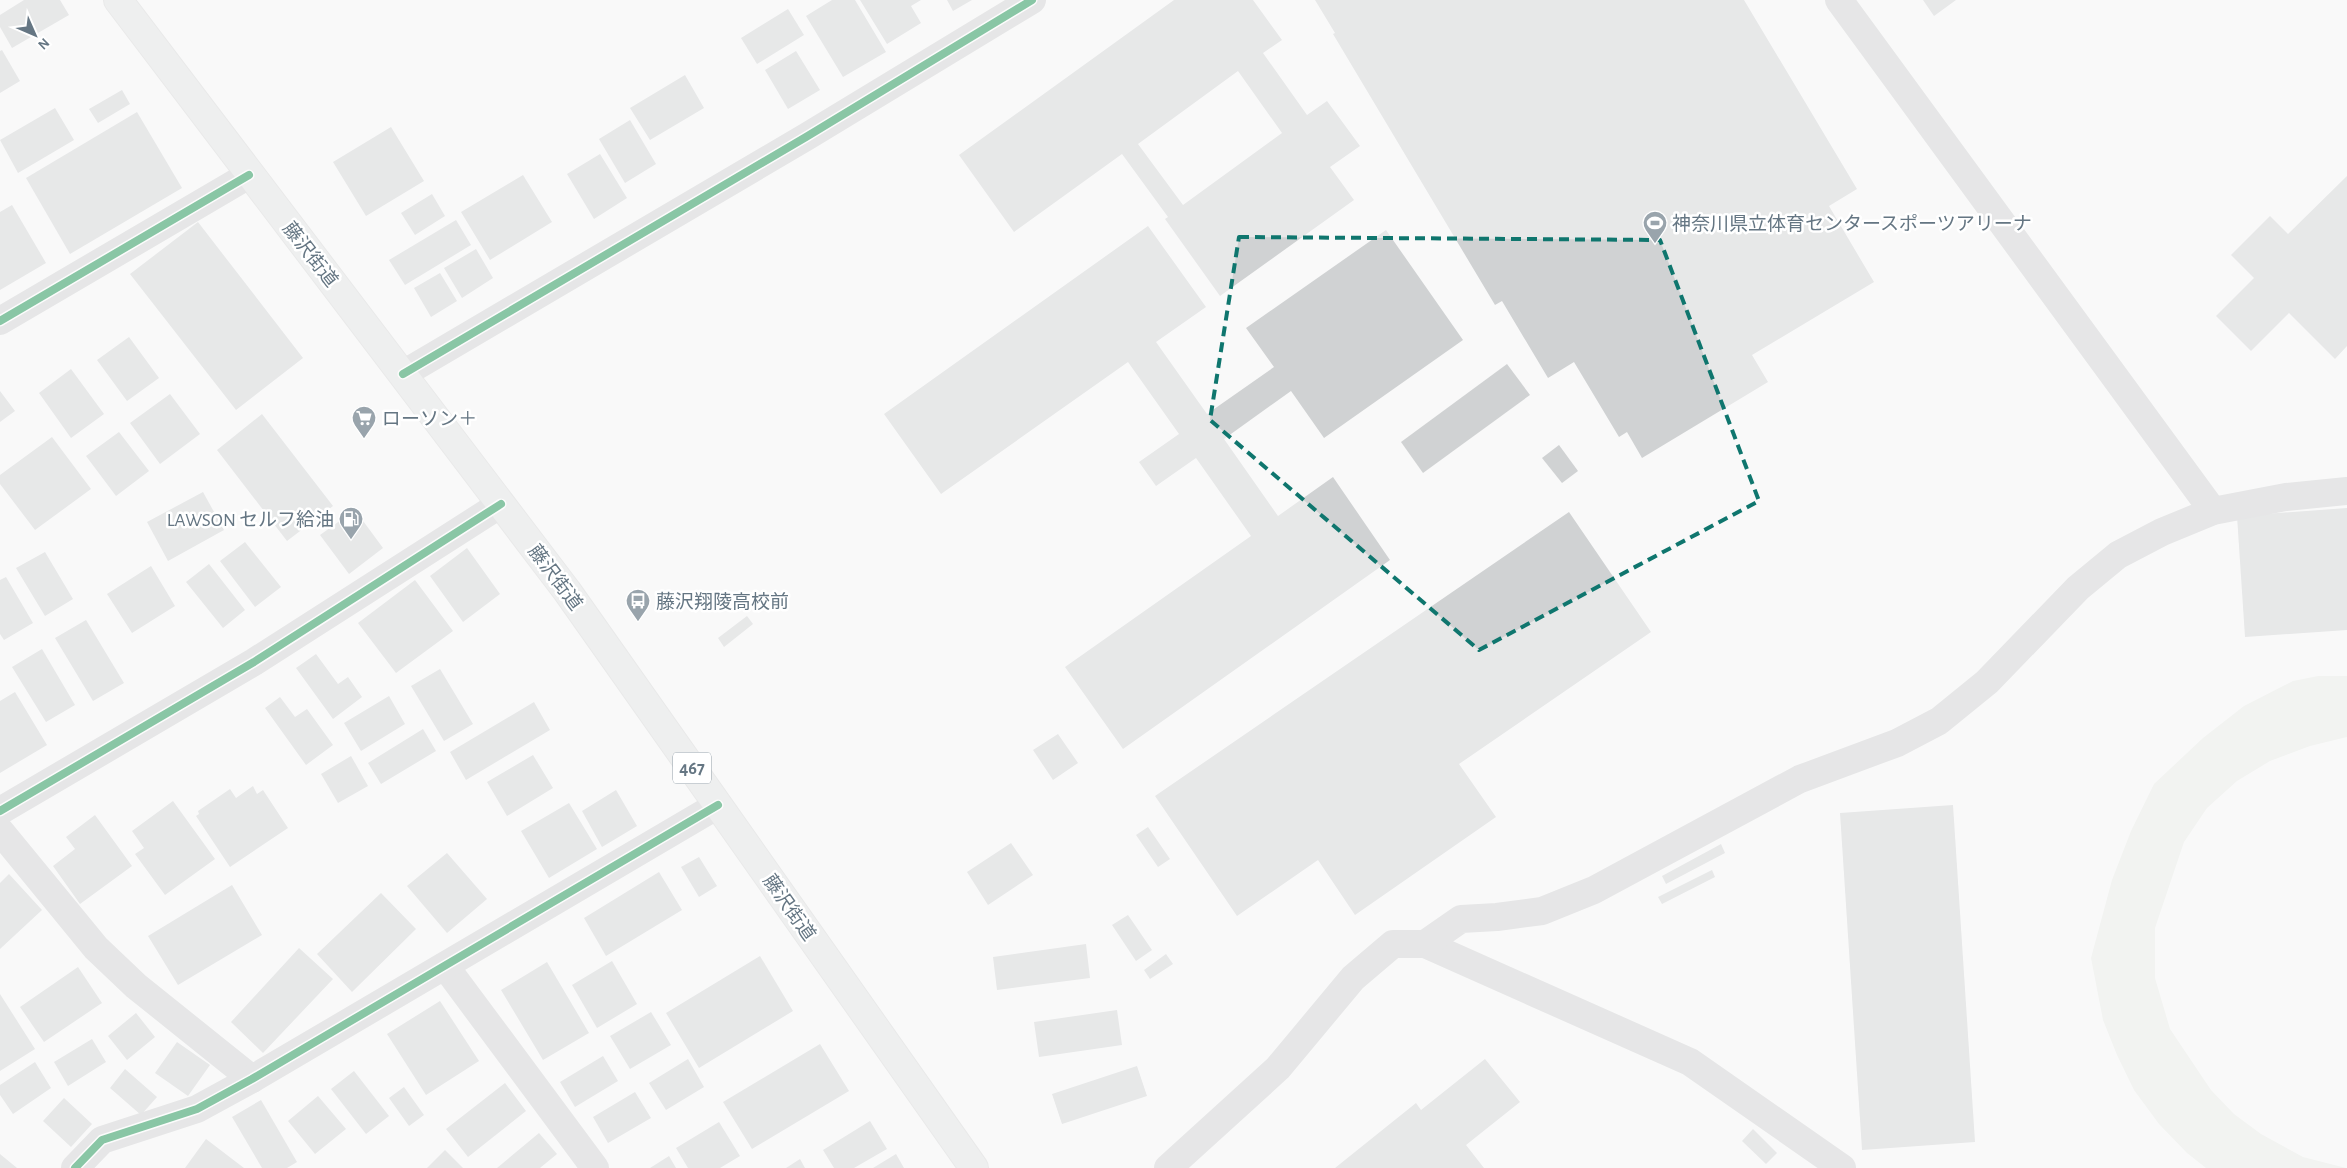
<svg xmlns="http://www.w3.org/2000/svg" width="2347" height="1168" font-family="'Alegreya Sans','Noto Sans JP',sans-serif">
<rect width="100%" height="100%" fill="#f9f9f9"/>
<polygon fill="#e8ebe6" points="2318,676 2347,676 2347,737 2310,746 2270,761 2237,781 2207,808 2184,842 2155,928 2155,978 2170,1029 2211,1090 2234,1114 2261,1134 2303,1157 2346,1168 2206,1168 2187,1153 2159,1124 2134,1090 2117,1055 2103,1020 2091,958 2112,880 2131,831 2154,784 2203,738 2244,706 2293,681"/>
<g fill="#d0d2d3" fill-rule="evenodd">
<polygon points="24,0 60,0 69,15 12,48 0,27 0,15"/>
<polygon points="832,0 855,0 886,52 843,77 806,16"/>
<polygon points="860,0 921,0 911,6 921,23 887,44"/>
<polygon points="947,0 972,0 953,11"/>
<path d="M1174 0H1253L1282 40 1263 53 1307 115 1327 101 1360 146 1330 167 1354 200 1220 296 1165 219 1168 217 1122 154 1014 232 959 155ZM1238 71 1282 133 1183 205 1138 144Z"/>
<polygon points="1315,0 1744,0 1857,189 1829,206 1874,282 1752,355 1768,382 1642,458 1627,432 1619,437 1574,362 1548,378 1502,301 1495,305 1333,34 1335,33"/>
<polygon points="1923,0 1956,0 1934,16"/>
<polygon points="788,9 804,35 757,64 741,38"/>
<polygon points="2,50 20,81 0,93 0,51"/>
<polygon points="796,51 820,90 788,109 765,70"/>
<polygon points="685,75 704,108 650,140 630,108"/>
<polygon points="122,90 130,104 98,123 89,109"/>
<polygon points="55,108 74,140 18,173 0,140"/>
<polygon points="137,112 182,188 70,254 26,178"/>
<polygon points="630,120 656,164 625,183 599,139"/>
<polygon points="391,127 424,181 366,216 333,162"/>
<polygon points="600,154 627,198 594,219 567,174"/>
<polygon points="523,175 552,222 490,260 461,212"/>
<polygon points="2347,176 2347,346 2335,359 2289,313 2251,351 2216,316 2254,278 2231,255 2270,216 2288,234"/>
<polygon points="432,194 445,216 415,235 401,213"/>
<polygon points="12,205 46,263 0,290 0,212"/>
<polygon points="456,220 471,245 405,285 389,260"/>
<polygon points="198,222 303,358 236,410 130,274"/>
<polygon points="1148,226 1206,307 1156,342 1207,414 1274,367 1246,328 1386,230 1463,340 1324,438 1291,391 1224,439 1278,516 1333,477 1390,560 1123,749 1065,667 1251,536 1196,458 1156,486 1139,462 1179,434 1128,362 941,494 884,414"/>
<polygon points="476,249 493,278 462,298 444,268"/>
<polygon points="440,273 457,301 431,317 414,288"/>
<polygon points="129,337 159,378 127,401 97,360"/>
<polygon points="1507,364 1530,395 1423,473 1401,442"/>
<polygon points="71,369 104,414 71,438 39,393"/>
<polygon points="0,391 15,411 0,422"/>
<polygon points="170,394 200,434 160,464 130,423"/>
<polygon points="262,414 333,506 287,541 217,450"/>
<polygon points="119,432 149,471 116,496 86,456"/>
<polygon points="52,437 91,489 35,530 0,484 0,475"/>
<polygon points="1559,445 1578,471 1562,483 1542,458"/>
<polygon points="203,492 224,530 168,561 147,522"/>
<polygon points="2347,508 2347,630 2245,637 2237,516"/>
<polygon points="355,510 383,548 349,574 320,535"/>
<polygon points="1569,512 1651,632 1459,764 1496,817 1355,915 1318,860 1237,916 1155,796"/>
<polygon points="245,542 281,587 255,607 220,561"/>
<polygon points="467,548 500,594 463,622 430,576"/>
<polygon points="45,552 73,599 45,616 16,568"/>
<polygon points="209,564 245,610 223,628 186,582"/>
<polygon points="151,566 175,606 132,633 107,594"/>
<polygon points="6,577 33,623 4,640 0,634 0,580"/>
<polygon points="415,580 453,631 396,673 358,623"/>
<polygon points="747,616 753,624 724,647 718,638"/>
<polygon points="86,620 124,683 93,701 55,638"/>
<polygon points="42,649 75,705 46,722 12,667"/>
<polygon points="316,654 338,684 348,677 362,697 333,719 296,668"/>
<polygon points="440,669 473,724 444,741 411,686"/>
<polygon points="15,692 47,745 0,773 0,701"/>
<polygon points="389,696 405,724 361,751 344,723"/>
<polygon points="280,697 295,717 307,709 333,745 306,765 265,708"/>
<polygon points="534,702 550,730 466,780 450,752"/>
<polygon points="423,729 436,751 381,784 368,763"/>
<polygon points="1058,734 1078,763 1053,780 1033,750"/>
<polygon points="533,755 553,788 507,816 487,782"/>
<polygon points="351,756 368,786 338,803 321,774"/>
<polygon points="253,786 257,794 263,790 288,828 230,867 196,816 199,814 198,811 230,789 236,798"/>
<polygon points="616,790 637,826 602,847 582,811"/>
<polygon points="173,801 215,859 165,895 135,854 144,848 132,831"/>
<polygon points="569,803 597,849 549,878 521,831"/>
<polygon points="1953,805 1975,1142 1862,1150 1840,813"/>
<polygon points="95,815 132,866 80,904 53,866 75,849 66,837"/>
<polygon points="1148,827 1170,859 1158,867 1136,835"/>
<polygon points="1011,843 1033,875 988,905 967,872"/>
<polygon points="1721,844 1725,853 1666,884 1662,876"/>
<polygon points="447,853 487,899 447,933 407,886"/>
<polygon points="699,857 717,886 699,897 681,867"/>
<polygon points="1712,870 1715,877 1662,904 1658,897"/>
<polygon points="659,872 682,910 606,956 584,918"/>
<polygon points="9,874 42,910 0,949 0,883"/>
<polygon points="232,885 262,935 178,985 148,936"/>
<polygon points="381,893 416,929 352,992 317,954"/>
<polygon points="1128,915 1152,950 1136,961 1112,925"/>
<polygon points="1086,944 1090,978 997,990 993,957"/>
<polygon points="299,948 333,979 263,1053 231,1022"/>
<polygon points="1166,954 1173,964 1150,979 1144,970"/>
<polygon points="760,956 793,1011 699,1068 666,1013"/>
<polygon points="612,961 637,1004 597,1028 572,985"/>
<polygon points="547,962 589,1033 543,1060 501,990"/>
<polygon points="78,967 102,1003 44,1042 20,1007"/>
<polygon points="0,994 35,1049 0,1071"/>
<polygon points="440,1001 479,1061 426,1095 387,1034"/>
<polygon points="1117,1010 1122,1045 1039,1057 1034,1022"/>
<polygon points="651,1012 671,1045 630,1069 610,1036"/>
<polygon points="136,1013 155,1037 127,1060 108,1036"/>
<polygon points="92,1039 106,1062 68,1086 54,1062"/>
<polygon points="177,1042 210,1065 188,1096 155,1073"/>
<polygon points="820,1044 849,1091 752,1149 723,1102"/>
<polygon points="603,1056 618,1081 575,1107 560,1082"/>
<polygon points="688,1059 704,1087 666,1110 649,1083"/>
<polygon points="1485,1059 1520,1102 1466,1145 1484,1168 1335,1168 1416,1103 1421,1110"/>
<polygon points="35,1062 51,1088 13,1114 0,1095 0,1085"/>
<polygon points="1137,1066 1147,1096 1062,1124 1052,1094"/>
<polygon points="125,1069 157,1097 141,1115 110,1088"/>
<polygon points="354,1071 389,1116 366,1134 331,1089"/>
<polygon points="505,1083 526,1111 468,1157 446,1129"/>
<polygon points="404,1087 424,1115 409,1126 389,1098"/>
<polygon points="635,1092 651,1118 608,1143 593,1117"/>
<polygon points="318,1096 346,1129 315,1154 288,1121"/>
<polygon points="64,1098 92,1124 71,1147 43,1121"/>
<polygon points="261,1100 297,1162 287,1168 262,1168 232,1117"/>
<polygon points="870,1121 887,1149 854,1168 834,1168 823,1150"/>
<polygon points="719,1122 740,1156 720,1168 688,1168 676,1148"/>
<polygon points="1753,1129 1777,1153 1766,1164 1742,1141"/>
<polygon points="539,1133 557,1154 540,1168 497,1168"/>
<polygon points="206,1139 244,1168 185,1168"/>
<polygon points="445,1150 463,1168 427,1168"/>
<polygon points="0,1154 17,1168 0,1168"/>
<polygon points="896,1154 904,1168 873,1168"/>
<polygon points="669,1156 676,1168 650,1168"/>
<polygon points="800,1159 805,1168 786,1168"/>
</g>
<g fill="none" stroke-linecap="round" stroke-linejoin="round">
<defs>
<polyline id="highway" points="118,0 567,591 974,1168"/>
</defs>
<use href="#highway" stroke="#d5d6d6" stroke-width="30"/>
<g stroke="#cecfd0" stroke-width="28">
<polyline points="1839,0 2213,511"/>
<polyline points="0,321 249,175"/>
<polyline points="403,374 806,137 1032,0"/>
<polyline points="0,811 254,662 501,504"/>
<polyline points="0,831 96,948 136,986 252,1079"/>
<polyline points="1425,944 1690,1062 1842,1168"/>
<polyline points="445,966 595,1168"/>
<polyline points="75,1168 102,1140 197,1109 252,1079 718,805"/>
<polyline points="1168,1168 1278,1068 1353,978 1393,944 1425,944 1461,919 1497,917 1542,911 1594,890 1800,779 1897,743 1939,721 1987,682 2078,588 2118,555 2162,532 2213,511 2286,497 2347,491"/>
</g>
<use href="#highway" stroke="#e1e2e2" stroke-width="28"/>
<defs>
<g id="cycleway">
<polyline points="0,321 249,175"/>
<polyline points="403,374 806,137 1032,0"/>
<polyline points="0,811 254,662 501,504"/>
<polyline points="75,1168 102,1140 197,1109 252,1079 718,805"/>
</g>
</defs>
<use href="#cycleway" stroke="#fff" stroke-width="11"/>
<use href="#cycleway" stroke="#00873e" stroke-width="8"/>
</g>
<path d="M0 0H2347V1168H0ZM1239 237 1660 240 1759 501 1479 650 1210 420Z" fill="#f9f9f9" fill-opacity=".55" fill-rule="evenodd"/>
<path fill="none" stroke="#0f766e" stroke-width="4" stroke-dasharray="10 6" stroke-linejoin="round" d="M1239 237 1660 240 1759 501 1479 650 1210 420Z"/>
<defs>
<symbol id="stadium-pin" viewBox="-11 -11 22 30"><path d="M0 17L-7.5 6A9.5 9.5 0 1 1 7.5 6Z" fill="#99a4ac" stroke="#fff"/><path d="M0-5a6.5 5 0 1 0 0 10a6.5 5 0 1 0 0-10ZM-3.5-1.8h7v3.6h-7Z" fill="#fff"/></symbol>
<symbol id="supermarket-pin" viewBox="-11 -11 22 30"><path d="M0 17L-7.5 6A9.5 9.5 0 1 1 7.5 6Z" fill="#99a4ac" stroke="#fff"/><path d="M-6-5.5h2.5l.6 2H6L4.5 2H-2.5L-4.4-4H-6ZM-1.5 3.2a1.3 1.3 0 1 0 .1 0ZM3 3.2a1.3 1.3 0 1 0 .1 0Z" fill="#fff"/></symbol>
<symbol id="fuel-pin" viewBox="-11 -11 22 30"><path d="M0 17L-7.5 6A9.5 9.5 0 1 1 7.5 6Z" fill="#99a4ac" stroke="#fff"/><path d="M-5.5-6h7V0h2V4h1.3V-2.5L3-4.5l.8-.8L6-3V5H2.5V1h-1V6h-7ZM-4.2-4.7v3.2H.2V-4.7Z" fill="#fff"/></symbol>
<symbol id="bus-pin" viewBox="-11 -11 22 30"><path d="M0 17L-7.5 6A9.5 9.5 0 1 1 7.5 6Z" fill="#99a4ac" stroke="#fff"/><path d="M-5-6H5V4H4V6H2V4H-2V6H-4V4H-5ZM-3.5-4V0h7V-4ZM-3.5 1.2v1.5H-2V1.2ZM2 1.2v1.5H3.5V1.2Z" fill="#fff"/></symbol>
</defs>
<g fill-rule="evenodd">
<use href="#stadium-pin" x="1641" y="209" width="28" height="38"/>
<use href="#supermarket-pin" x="350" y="404" width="28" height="38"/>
<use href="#fuel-pin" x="337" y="505" width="28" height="38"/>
<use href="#bus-pin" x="624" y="587" width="28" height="38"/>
</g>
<g text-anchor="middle" stroke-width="5" stroke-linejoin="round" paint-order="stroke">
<rect fill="#fff" stroke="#939fa8" stroke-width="1" x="673" y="752.5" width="38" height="31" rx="4"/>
<g font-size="18" font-weight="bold" fill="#657683">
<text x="692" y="774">467</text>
</g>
<g font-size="19" fill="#657683" stroke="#fff" text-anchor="start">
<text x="1672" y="230">神奈川県立体育センタースポーツアリーナ</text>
<text x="382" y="425">ローソン＋</text>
<text x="334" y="526" text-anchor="end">LAWSON セルフ給油</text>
<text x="656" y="608">藤沢翔陵高校前</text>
</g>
<g font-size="19" fill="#657683" stroke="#fff">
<text transform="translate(311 254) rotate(52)" y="7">藤沢街道</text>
<text transform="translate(556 577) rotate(53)" y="7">藤沢街道</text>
<text transform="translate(790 907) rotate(55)" y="7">藤沢街道</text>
</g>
</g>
<g transform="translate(35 35) rotate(135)" stroke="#ffffff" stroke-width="4" paint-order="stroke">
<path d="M0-4L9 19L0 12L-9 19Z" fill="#657683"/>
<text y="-8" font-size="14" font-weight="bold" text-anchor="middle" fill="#657683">N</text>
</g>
</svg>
